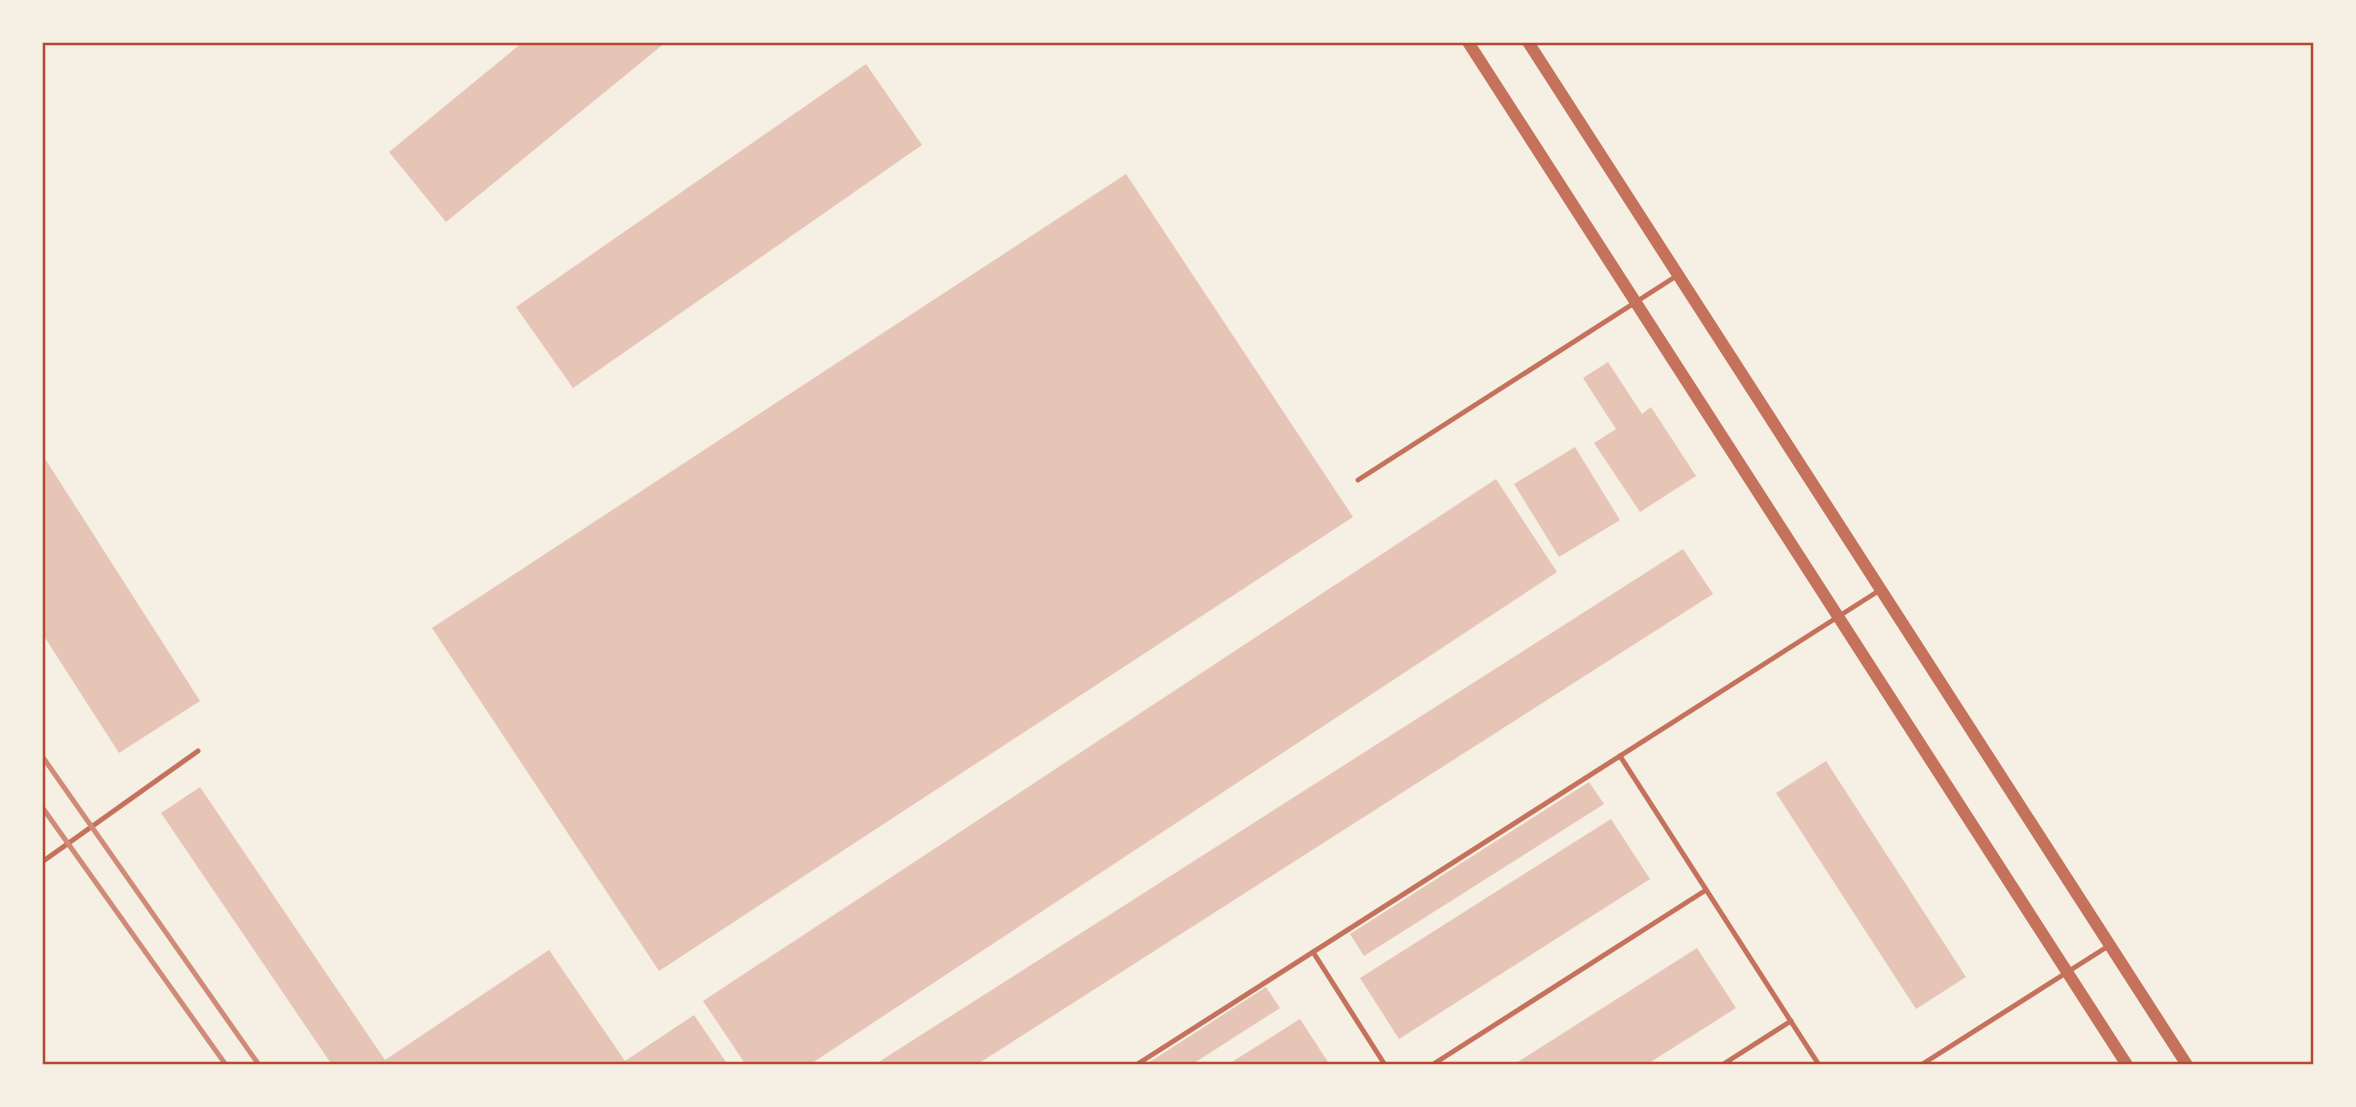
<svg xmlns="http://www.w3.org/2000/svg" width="2356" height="1107" font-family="Inter,sans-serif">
<rect width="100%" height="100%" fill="#f6efe4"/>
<g fill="#e6c5b7">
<polygon points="523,42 666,42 446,222 389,152"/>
<polygon points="866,64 922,145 573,388 516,307"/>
<polygon points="1126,174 1353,517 659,971 432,628"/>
<polygon points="1608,362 1642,414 1651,407 1696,476 1640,512 1594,443 1616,429 1583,378"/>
<polygon points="1575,447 1620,520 1559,557 1514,484"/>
<polygon points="42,454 200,701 119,753 42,633"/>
<polygon points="1496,479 1557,572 809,1065 746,1065 703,1001"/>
<polygon points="1683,549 1713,594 976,1065 874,1065"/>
<polygon points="1826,761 1966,977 1916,1009 1776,793"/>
<polygon points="1589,782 1604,804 1364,956 1350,934"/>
<polygon points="200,787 385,1060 549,950 625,1061 694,1015 728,1065 332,1065 161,813"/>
<polygon points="1611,819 1650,879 1399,1039 1360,978"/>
<polygon points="1697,948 1736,1008 1646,1065 1513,1065"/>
<polygon points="1266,987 1280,1008 1191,1065 1145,1065"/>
<polygon points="1300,1019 1330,1065 1227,1065"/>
</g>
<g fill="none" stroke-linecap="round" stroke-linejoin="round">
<g stroke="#c5725c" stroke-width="5">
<polyline points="1358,480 1678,275"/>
<polyline points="1620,756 1819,1065"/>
<polyline points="42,862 198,751"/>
<polyline points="1313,952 1385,1065"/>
<polyline points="1136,1065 1880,590"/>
<polyline points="1432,1065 1706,890"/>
<polyline points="1722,1065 1791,1021"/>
<polyline points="1921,1065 2110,945"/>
</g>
<g stroke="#c5725c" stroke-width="12">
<polyline points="1468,42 2127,1065"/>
<polyline points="1528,42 2187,1065"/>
</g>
<g stroke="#cf8b77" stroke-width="5">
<polyline points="42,756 259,1065"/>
<polyline points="42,807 226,1065"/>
</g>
</g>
<rect width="2356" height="1107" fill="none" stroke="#f6efe4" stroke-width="88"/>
<rect x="44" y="44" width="2268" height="1019" fill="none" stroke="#b5482f" stroke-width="2.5"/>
</svg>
